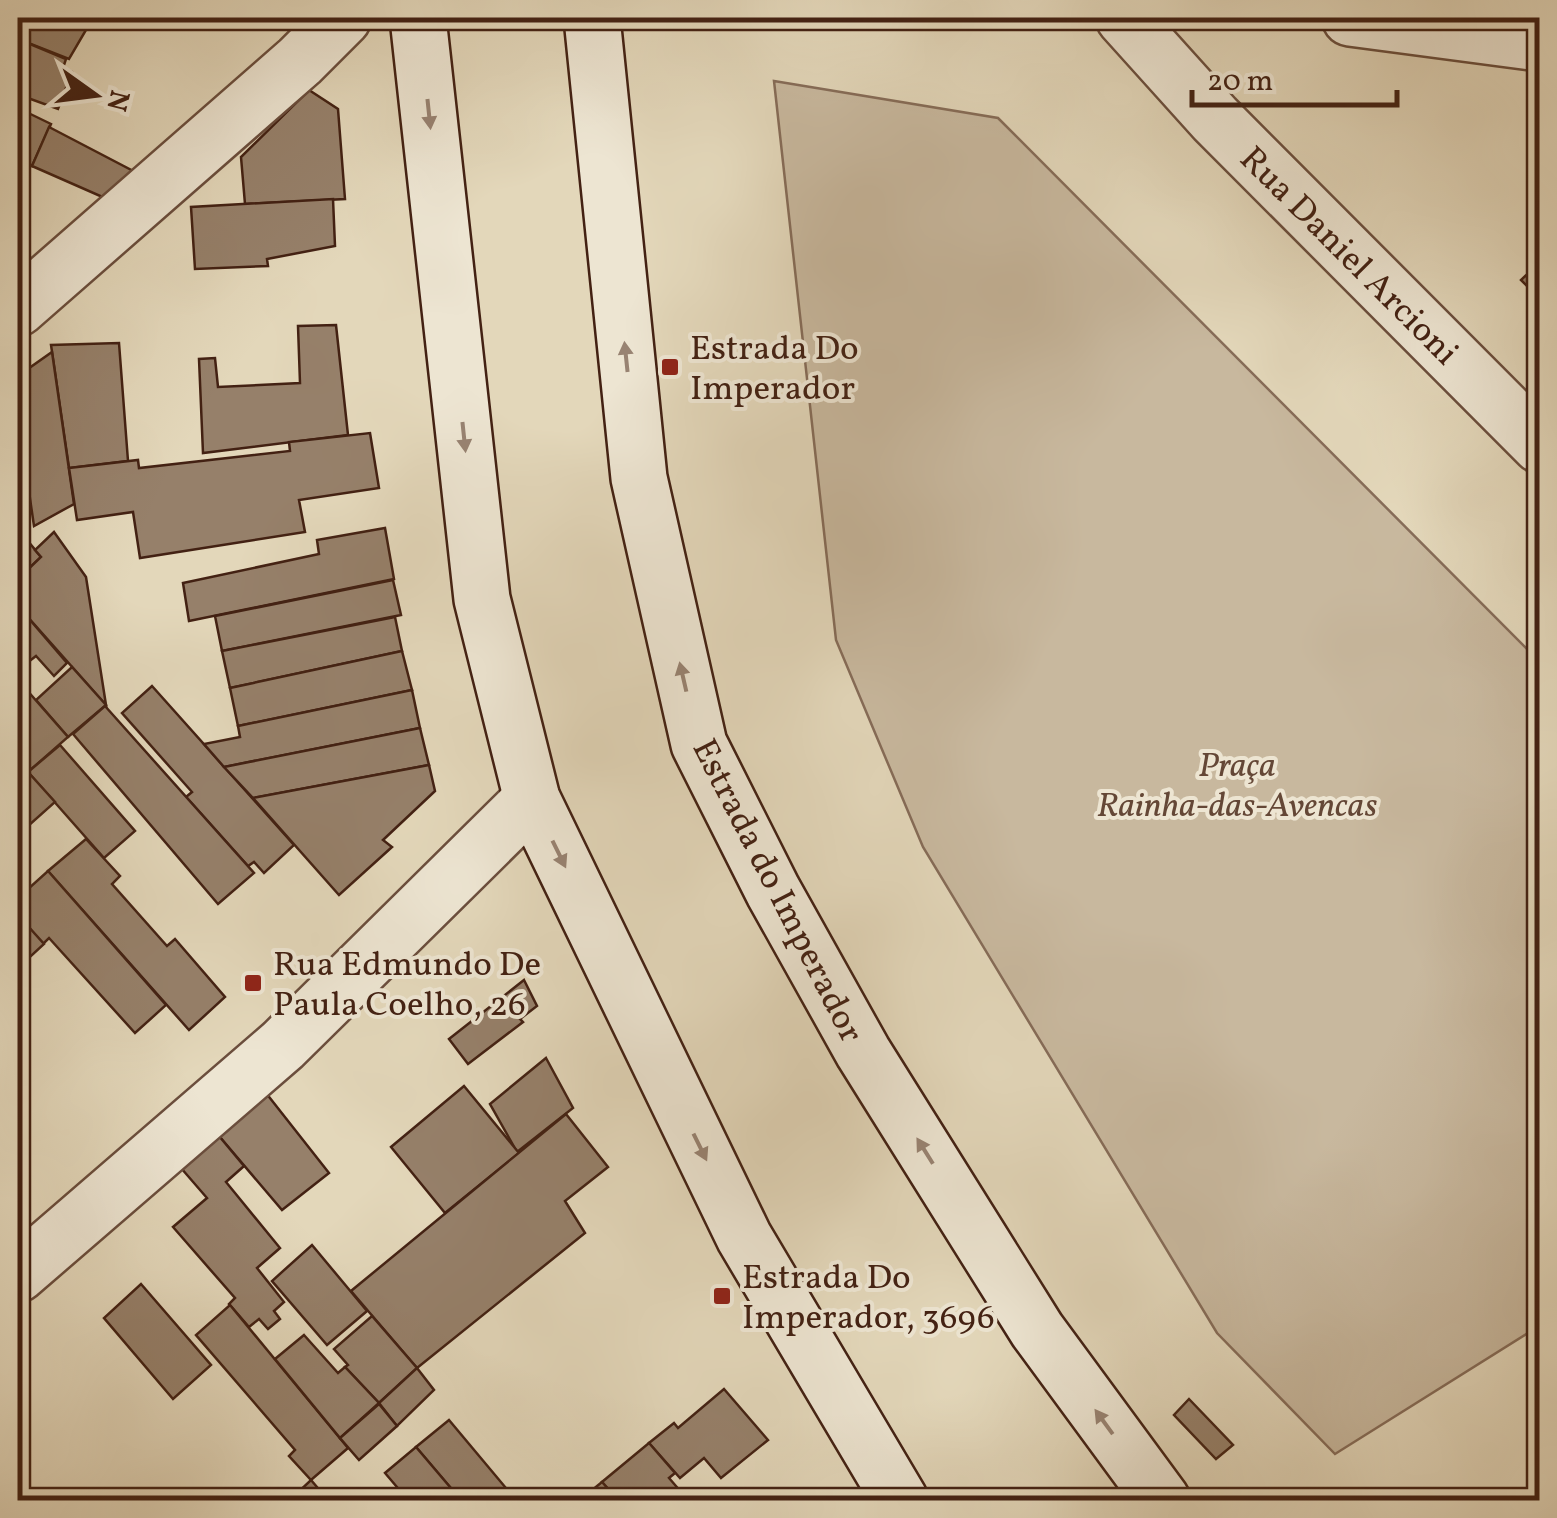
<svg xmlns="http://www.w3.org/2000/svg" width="1557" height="1518" font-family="Vollkorn,serif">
<rect width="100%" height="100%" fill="#e3d7ba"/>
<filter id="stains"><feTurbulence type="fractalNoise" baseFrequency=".002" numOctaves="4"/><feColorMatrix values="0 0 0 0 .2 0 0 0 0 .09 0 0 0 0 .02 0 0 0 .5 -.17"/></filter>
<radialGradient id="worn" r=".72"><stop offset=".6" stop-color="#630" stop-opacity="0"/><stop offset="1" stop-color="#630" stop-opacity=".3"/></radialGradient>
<polygon fill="#c8b89e" stroke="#866c58" stroke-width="2.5" points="774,81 998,118 1539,661 1539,1326 1335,1454 1217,1333 923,847 836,640"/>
<g fill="#96806a" stroke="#432113" stroke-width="2.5">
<polygon points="18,18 93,18 69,59 18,39"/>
<polygon points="18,39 66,59 63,68 72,72 58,109 25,97 28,91 18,87"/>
<polygon points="309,90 338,109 345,199 245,204 241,157"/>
<polygon points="18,108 51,124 32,166 18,160"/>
<polygon points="49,127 137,173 107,199 32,166"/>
<polygon points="333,199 335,246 267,259 268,266 195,269 191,207"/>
<polygon points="1540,262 1540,299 1521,280"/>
<polygon points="336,325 348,435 203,453 199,359 215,358 218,387 300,383 298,326"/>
<polygon points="119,343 128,461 69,468 51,345"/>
<polygon points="52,352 74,504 34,526 18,416 18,376"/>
<polygon points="370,433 379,488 299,500 305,532 140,558 133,512 77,520 69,468 138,460 139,468 290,451 289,442"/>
<polygon points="385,528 394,579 189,621 183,583 319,554 317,540"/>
<polygon points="18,529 41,557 18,579"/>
<polygon points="54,532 86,577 106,705 18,606 18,579 41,557 35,550"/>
<polygon points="393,580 401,615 222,651 215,616"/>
<polygon points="18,606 67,663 54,676 36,656 18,670"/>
<polygon points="395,617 402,651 230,688 222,651"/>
<polygon points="402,651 412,690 238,726 230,688"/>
<polygon points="72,667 106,705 68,737 36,700"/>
<polygon points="18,680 68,737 28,772 18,759"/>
<polygon points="152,686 294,845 264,873 254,862 248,866 186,797 192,792 122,713"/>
<polygon points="412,690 420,728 224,767 204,744 240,737 238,726"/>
<polygon points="105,706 254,873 218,904 73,734"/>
<polygon points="420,728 429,765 253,798 224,767"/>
<polygon points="60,745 135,831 104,858 28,772"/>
<polygon points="18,759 28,772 18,781"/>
<polygon points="429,765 435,791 383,840 392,847 339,895 253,798"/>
<polygon points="28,772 55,802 18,835 18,781"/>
<polygon points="86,839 120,876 112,884 167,946 175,939 225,997 189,1030 48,871"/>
<polygon points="48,871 166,1005 135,1033 49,938 43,944 18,915 18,898"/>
<polygon points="18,915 44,944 18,968"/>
<polygon points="524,980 537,1006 520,1019 523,1022 468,1064 449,1039"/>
<polygon points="546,1058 573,1108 517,1152 490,1104"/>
<polygon points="464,1086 519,1153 445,1213 391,1147"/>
<polygon points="266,1093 329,1173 282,1210 219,1136"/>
<polygon points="566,1114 608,1167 565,1201 585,1233 417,1368 351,1291"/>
<polygon points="219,1136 244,1166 226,1182 280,1248 257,1268 284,1302 274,1311 280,1319 268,1329 259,1319 249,1327 229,1304 235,1298 173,1227 207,1198 181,1168"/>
<polygon points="312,1245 367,1311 327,1345 272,1281"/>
<polygon points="141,1284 211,1365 173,1399 104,1318"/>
<polygon points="230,1305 348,1448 311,1480 289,1456 295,1450 196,1335"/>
<polygon points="372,1316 417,1368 379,1403 345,1367 348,1365 334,1349"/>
<polygon points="304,1335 338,1373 345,1367 379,1403 340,1438 275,1359"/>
<polygon points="417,1368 434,1390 397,1426 379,1403"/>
<polygon points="724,1389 768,1440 721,1478 704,1458 680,1478 649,1443 674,1423 678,1428"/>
<polygon points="1189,1399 1233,1445 1216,1459 1174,1415"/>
<polygon points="379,1404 397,1426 359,1460 340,1438"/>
<polygon points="449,1420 516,1500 461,1500 416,1447"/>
<polygon points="649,1443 675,1473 669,1478 688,1500 618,1500 602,1482"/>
<polygon points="416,1447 461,1500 408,1500 385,1473"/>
<polygon points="311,1480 328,1500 298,1500 294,1496"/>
<polygon points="602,1482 618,1500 580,1500"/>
</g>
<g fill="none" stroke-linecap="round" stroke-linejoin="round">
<defs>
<g id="street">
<polyline points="1124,18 1215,119 1540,445"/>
<polyline points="1350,18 1540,43"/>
<polyline points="18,308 300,61 343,18"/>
<polyline points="18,1274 283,1045 532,799"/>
</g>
<g id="secondary">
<polyline points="418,18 482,599 532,799 744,1237 900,1500"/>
<polyline points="592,18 639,478 699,744 773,891 863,1052 1037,1330 1162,1500"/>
</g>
</defs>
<use href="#street" stroke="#6b4e3d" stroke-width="60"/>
<use href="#secondary" stroke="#432113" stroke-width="60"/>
<use href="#street" stroke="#ede5d2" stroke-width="55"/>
<use href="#secondary" stroke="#ede5d2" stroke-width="55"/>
</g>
<defs><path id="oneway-solid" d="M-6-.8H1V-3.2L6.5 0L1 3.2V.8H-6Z" transform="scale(2.5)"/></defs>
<g fill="#988372">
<use href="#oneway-solid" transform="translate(429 114) rotate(84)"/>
<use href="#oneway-solid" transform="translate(626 357) rotate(-96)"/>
<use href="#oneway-solid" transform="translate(464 437) rotate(84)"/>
<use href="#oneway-solid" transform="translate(683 677) rotate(-103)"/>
<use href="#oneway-solid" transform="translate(559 854) rotate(64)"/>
<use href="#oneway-solid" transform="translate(700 1147) rotate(64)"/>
<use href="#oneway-solid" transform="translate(925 1151) rotate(-122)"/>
<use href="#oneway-solid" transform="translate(1104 1422) rotate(-126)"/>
</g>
<g fill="#8f2418" stroke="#ede5d2" stroke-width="4">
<rect x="660" y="357" width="20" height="20" rx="5"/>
<rect x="243" y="973" width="20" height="20" rx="5"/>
<rect x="712" y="1286" width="20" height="20" rx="5"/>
</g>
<g text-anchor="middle" stroke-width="8" stroke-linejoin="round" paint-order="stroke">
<g font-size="35" fill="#432113" stroke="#ede5d2">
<text transform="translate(1350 255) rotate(45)" y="12">Rua Daniel Arcioni</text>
<text transform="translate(779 890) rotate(63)" y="12">Estrada do Imperador</text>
</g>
<g font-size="35" fill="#432113" stroke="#ede5d2" text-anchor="start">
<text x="690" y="359">Estrada Do<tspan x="690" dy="40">Imperador</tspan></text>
<text x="273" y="975">Rua Edmundo De<tspan x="273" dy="40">Paula Coelho, 26</tspan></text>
<text x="742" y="1288">Estrada Do<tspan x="742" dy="40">Imperador, 3696</tspan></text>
</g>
<g font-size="35" font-style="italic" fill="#644736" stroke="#ede5d2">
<text x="1237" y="776">Praça<tspan x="1237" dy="40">Rainha-das-Avencas</tspan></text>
</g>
</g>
<rect width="1557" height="1518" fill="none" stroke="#e3d7ba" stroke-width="60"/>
<rect x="20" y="20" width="1517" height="1478" fill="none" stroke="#432113" stroke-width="5"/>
<rect x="30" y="30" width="1497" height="1458" fill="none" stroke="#432113" stroke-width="2.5"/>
<g transform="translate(95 95) rotate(104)" stroke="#ede5d2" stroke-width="8" paint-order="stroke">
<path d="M0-8L18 38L0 25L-18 38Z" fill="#432113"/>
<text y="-15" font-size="28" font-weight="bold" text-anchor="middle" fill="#432113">N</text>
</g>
<path d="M1192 90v15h205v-15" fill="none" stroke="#432113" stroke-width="5"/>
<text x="1207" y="90" font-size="30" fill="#432113" stroke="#ede5d2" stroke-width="8" paint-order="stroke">20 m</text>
<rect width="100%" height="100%" filter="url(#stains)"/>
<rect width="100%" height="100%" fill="url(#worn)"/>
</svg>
